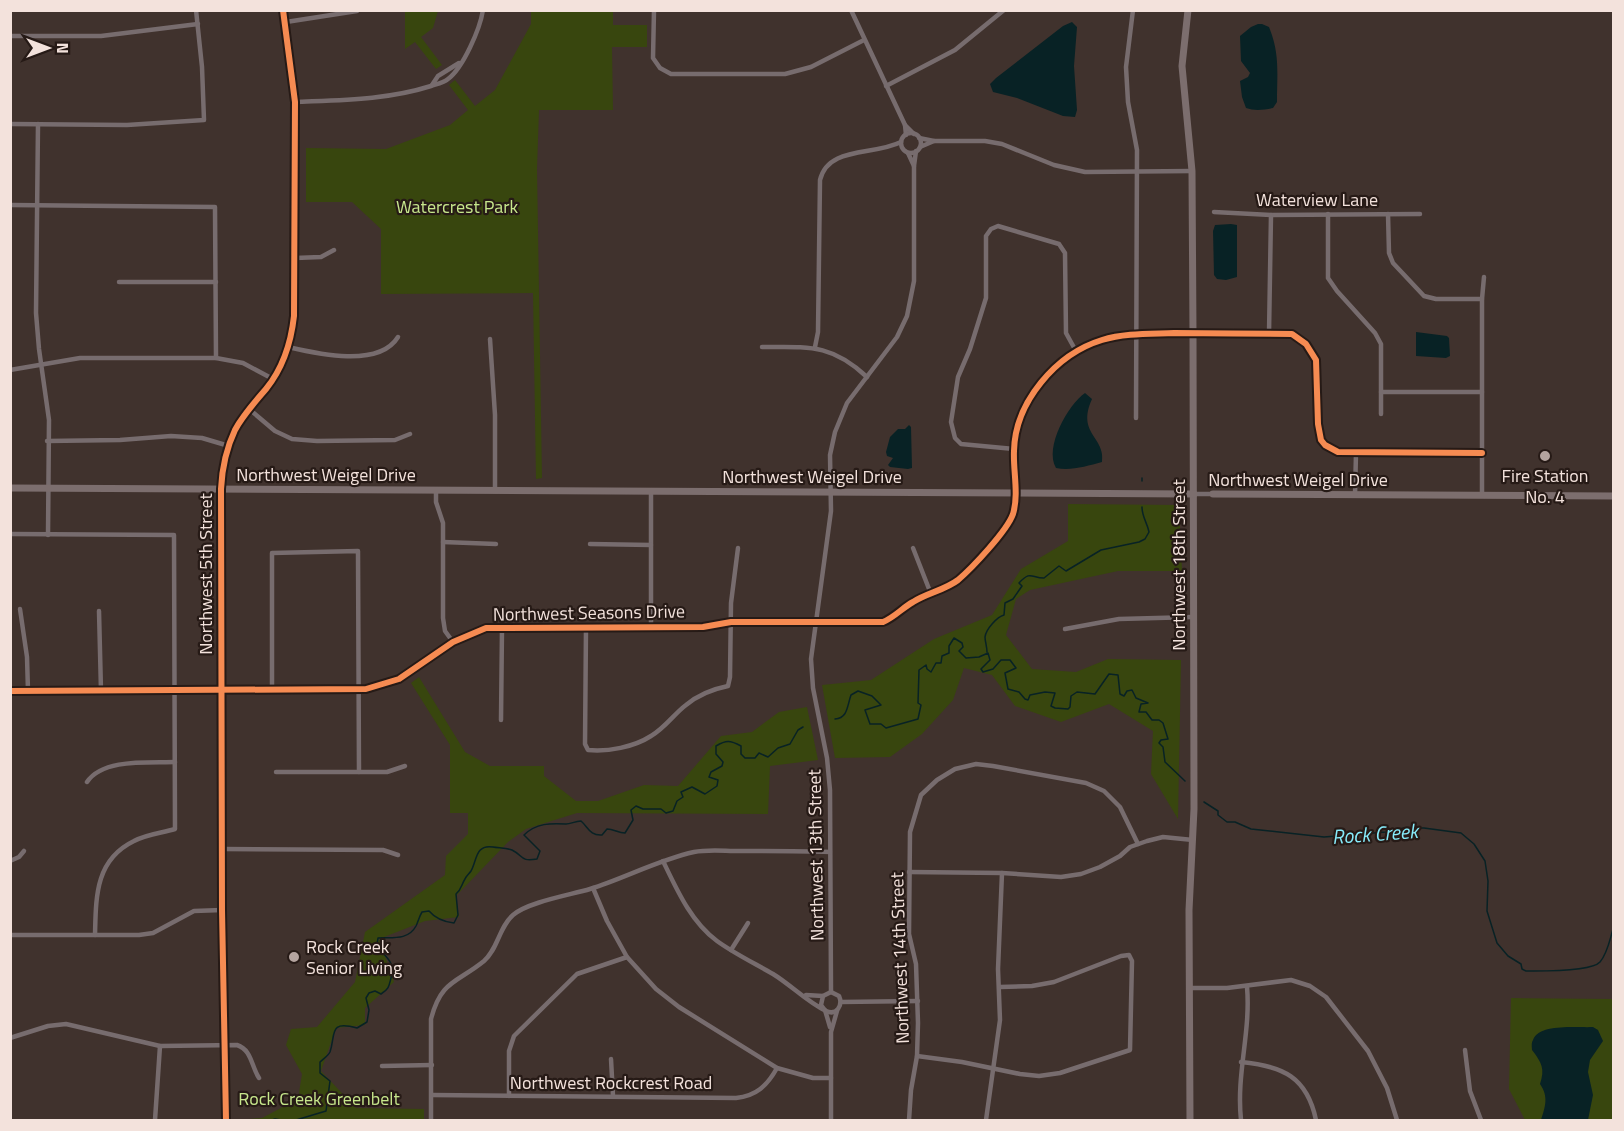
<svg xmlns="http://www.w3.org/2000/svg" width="1624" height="1131" font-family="'Titillium Web',sans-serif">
<rect width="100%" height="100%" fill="#40322d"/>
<g fill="#38460e">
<polygon points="405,11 438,11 433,28 421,37 442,65 436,69 415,42 405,49"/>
<polygon points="531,11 613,11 613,25 647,25 647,47 612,47 613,110 539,110 537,169 542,478 536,479 533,293 381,294 381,229 352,202 306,202 306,148 386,149 450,125 468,110 449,85 455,80 475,106 495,90 531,24"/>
<polygon points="1068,504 1179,505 1182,571 1118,571 1030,590 1016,599 1006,635 1032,669 1076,672 1108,659 1181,660 1178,819 1151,774 1153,731 1109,704 1061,722 1015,706 992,675 964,668 953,700 922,734 890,757 835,758 822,685 871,680 934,639 992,615 1021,569 1068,541"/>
<polygon points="419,677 465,752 490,766 544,766 544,776 576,801 598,801 644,785 678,786 721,736 752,732 779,712 807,707 818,760 770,766 768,814 577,813 526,829 508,842 456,896 459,917 425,921 379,939 394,982 365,1008 365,1025 336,1028 321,1071 356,1108 424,1109 424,1120 234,1120 262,1118 298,1099 302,1074 286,1045 291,1029 317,1027 355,982 365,932 445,875 446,856 468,834 468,813 450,813 450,745 411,683"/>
<polygon points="1511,998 1613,999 1613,1120 1525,1120 1509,1089"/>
</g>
<g fill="#082225">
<polygon points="1072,22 1077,27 1074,66 1077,110 1075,117 1063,116 1017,98 993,92 990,84 996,78 1063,26"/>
<path d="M1258 24H1262L1269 27C1280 54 1277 72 1277 102L1273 108C1264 110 1254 111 1246 108L1242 97 1240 81 1248 77 1250 73 1241 61 1240 36 1251 27Z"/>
<polygon points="1231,224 1237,225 1237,277 1226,280 1217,279 1214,275 1213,231 1215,225"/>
<polygon points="1416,332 1447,336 1449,338 1450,356 1446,358 1416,356"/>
<path d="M1085 393 1092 399C1076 434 1106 437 1102 462 1087 466 1071 471 1056 468 1044 447 1068 405 1085 393Z"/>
<polygon points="909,425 911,427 912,468 908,469 890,467 888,465 893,458 887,456 886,452 890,437 898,429 905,429"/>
<path d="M1593 1027 1598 1030 1603 1041 1590 1060 1588 1072 1593 1095 1588 1120H1541C1545 1107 1549 1097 1540 1084 1545 1069 1542 1063 1532 1050 1532 1047 1531 1043 1533 1040 1539 1023 1578 1028 1593 1027Z"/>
</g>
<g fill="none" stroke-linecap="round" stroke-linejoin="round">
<g stroke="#082225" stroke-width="1.5">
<polyline points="1142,478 1142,481"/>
<path d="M987 652C987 647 985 641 985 637 986 629 997 617 1004 615L1005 603 1013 599 1022 586 1019 583C1031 570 1031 578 1044 578L1059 566 1066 571 1101 550 1139 542 1145 539 1149 532C1147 522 1142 517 1142 507"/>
<path d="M835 719C848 718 847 706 851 695L858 691 872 696 881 705 865 710 870 724H881L886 728 918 719 921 705 918 703 919 670 926 665 927 669 931 672 936 663H941L942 656 949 653V646L954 638 962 643 963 647 959 651 966 658 979 657 988 653 990 660 981 669 983 672 993 669 1001 660H1010L1016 668 1005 673 1008 689 1019 692 1025 699 1028 700 1030 695 1045 692 1055 693 1051 706 1055 708 1068 709 1070 707 1071 696 1077 692 1095 694 1109 674 1118 675 1120 694 1124 696 1127 691 1132 690 1136 698 1148 703 1141 704 1139 712H1146L1152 720H1159L1163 723 1168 739 1161 740 1159 743 1163 747 1165 762 1185 781"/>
<path d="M1204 802 1218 811V815L1227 822H1235L1251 829 1324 837 1386 832 1404 828H1424L1461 833 1474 844 1485 861 1488 881 1487 911 1497 943 1508 956 1521 964 1522 969 1526 971C1541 971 1591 972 1600 962 1608 953 1610 938 1614 926"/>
<polyline points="272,1120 275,1119 281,1120"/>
<path d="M296 1120 326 1111 330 1081 320 1073V1062C323 1059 328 1056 330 1052 336 1034 328 1020 357 1028L367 1022 369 1010 366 998 369 993 375 991 381 994C389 989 389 986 391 978 396 960 385 959 377 944L378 938C391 937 408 941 416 926 418 922 419 917 422 912L429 911C435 918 445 922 454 923L458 915 456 894C462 889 461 885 465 879 466 876 469 874 471 871 477 861 475 844 493 847 499 848 507 848 512 850 524 856 520 862 537 859L540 851 524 835C536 823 551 823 566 824 571 824 575 821 581 821 588 827 590 836 602 835L607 829C614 829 618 833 625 833L633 820 631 810 636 806 643 809H661L666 813 673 811 677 801 683 797 681 792 692 787 705 794 717 786 718 780 709 777 711 772 722 766 723 762 716 754V746C726 740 730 740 741 746V754L745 758H755L759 753 768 757 778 748 790 744 798 730 803 727"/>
</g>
<g stroke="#776c6e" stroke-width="4.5">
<polyline points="654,10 653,58 660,68 671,74 785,74 811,67 864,40"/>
<polyline points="851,10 905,125"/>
<polyline points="1133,10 1126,67 1128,102 1137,150 1136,418"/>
<polyline points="286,22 357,11"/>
<polyline points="10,36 101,36 198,24"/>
<polyline points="432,85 438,76 459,63"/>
<polyline points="886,86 955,50 1004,10"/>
<path d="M295 102C341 100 387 100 431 86 437 84 443 83 448 79 463 68 480 29 483 10"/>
<polyline points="10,124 127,125 204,120 202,67 196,10"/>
<polyline points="38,124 36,313 39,349 49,420 48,535"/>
<circle cx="911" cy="143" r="10"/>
<polyline points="906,135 905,125 914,134"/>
<polyline points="919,138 934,141 920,147"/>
<polyline points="934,141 985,141 1002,144 1054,165 1085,172 1192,171"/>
<polyline points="908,153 914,166 916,151"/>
<polyline points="10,205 215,207 216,358"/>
<polyline points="1214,212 1271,215 1420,214"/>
<polyline points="1328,214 1328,278 1337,291 1375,333 1381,344 1381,414"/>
<polyline points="1388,214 1389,253 1393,263 1424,296 1436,299 1482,299"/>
<polyline points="295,258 321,257 334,250"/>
<polyline points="119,282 216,282"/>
<polyline points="1269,334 1271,215"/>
<polyline points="490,339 495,415 495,491"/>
<path d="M288 347C318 354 379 368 398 337"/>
<path d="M762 347C807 347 831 343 867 377"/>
<path d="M815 347 818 332 820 180C828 146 873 156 901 142"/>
<polyline points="10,370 80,358 216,358 243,363 273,379"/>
<polyline points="1381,392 1482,392"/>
<polyline points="249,409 275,431 292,439 317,441 395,440 410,434"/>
<polyline points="47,441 120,440 171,436 202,438 229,446"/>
<polyline points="1014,449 961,444 955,438 951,422 958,377 970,349 986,298 986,236 991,229 998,226 1059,244 1065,253 1066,333 1077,353"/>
<path d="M221 489C222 469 226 448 235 430 243 415 255 402 266 389 283 368 291 343 294 316L295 102 283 10"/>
<polyline points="436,491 436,502 443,523 443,618 445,631 453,642"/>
<polyline points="651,491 651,627"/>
<polyline points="1194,494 1213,494"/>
<polyline points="1355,495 1356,453"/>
<polyline points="1482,495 1482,299 1484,277"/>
<path d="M10 534 174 535 175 829C162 833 147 834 134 841 95 860 96 897 95 935"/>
<polyline points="443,542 496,544"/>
<polyline points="590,544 651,545"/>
<polyline points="913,548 931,594"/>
<polyline points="20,609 27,657 28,691"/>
<polyline points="99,611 101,691"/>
<path d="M586 627 585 744 588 750C608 752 634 747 651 736 665 728 674 714 686 705 698 695 713 689 728 686L730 677 731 603 738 548"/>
<polyline points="1065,629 1119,619 1194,617"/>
<polyline points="272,690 272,553 358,551 359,772"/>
<path d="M10 691 366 689 399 679 453 642 486 628 703 627 731 622H883C895 617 902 608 913 602 927 593 945 590 958 580 972 568 1007 531 1013 514 1019 494 1013 471 1014 451 1015 402 1056 354 1102 340 1125 333 1150 334 1174 333 1213 333 1253 334 1292 334L1306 344 1316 360 1318 424 1321 440 1325 445 1338 452 1482 453"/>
<polyline points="501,720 502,628"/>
<polyline points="276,772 387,772 405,766"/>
<path d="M87 782C103 758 149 763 175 762"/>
<polyline points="223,849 383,850 398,855"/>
<polyline points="10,861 19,857 24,851"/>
<path d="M663 861C677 890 691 922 717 941 735 954 754 963 773 974 791 985 807 1002 826 1011 837 1016 843 1005 839 996L831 992 823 996 821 1005 824 1009"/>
<polyline points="909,872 1002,873 1061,877 1081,874 1100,867 1120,856 1130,847 1147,841 1163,837 1193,840"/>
<polyline points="593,888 607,921 627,957 656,989 679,1007 777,1068 813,1078 831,1078"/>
<polyline points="10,935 139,935 153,933 194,911 222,910"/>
<polyline points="731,950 748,923"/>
<polyline points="1189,988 1227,988 1291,980 1310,986 1326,997 1368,1051 1387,1088 1397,1120"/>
<polyline points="831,992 830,790 827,758 813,688 811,659 831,511 830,455 835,432 847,403 897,337 907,316 914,281 914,166"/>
<polyline points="806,995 823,996"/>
<polyline points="841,1002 918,1001"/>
<polyline points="825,1010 830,1027"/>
<path d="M10 1038 48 1026 66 1024 160 1046 237 1045C252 1050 251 1066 259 1078"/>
<polyline points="1465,1050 1470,1091 1481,1120"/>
<polyline points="917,1056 962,1062 1020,1074 1039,1076 1060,1073 1130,1050 1132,961 1129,955 1121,956 1054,982 1032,986 1000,987"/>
<polyline points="611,1059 613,1096"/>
<path d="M1241 1062C1283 1066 1307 1077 1316 1120"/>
<polyline points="382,1066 432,1065"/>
<path d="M432 1095 736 1098C756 1096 767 1086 777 1068"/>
<polyline points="509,1096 509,1051 514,1036 577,974 627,957"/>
<polyline points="155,1120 160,1046"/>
<path d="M431 1120V1019C441 980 457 983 484 961 498 949 499 927 513 915 528 902 570 895 590 889 625 878 658 860 694 852 708 849 724 851 739 851 770 851 800 851 830 852"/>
<polyline points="831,1120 831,1032 837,1011"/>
<polyline points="909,1120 911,1090 917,1056 918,1023 916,964 909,934 910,832 921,795 937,780 955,769 976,764 993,766 1086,783 1104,791 1120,807 1138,844"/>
<polyline points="986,1120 1000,1020 998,969 1002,873"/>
<path d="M1241 1120C1236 1074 1251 1032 1247 987"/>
</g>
<g stroke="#7c6e6e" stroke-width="7">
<polyline points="1188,10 1182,66 1192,171 1193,333 1194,809 1189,910 1190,1120"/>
<polyline points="10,488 1194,494"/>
<polyline points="221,489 222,910 226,1120"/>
<polyline points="1213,494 1614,496"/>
</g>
<defs>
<g id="cycleway">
<path d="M10 691 366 689 399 679 453 642 486 628 703 627 731 622H883C895 617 902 608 913 602 927 593 945 590 958 580 972 568 1007 531 1013 514 1019 494 1013 471 1014 451 1015 402 1056 354 1102 340 1125 333 1150 334 1174 333 1213 333 1253 334 1292 334L1306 344 1316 360 1318 424 1321 440 1325 445 1338 452 1482 453"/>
<path d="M226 1120 222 910 221 489C222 469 226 449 235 430 243 415 255 402 266 389 283 368 291 343 294 316L295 102 283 10"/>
</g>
</defs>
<use href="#cycleway" stroke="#261a16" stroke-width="10"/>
<use href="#cycleway" stroke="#f68b52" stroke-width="6"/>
</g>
<g fill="#b4a49f" stroke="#261a16" stroke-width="2">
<circle cx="1545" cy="456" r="6"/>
<circle cx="294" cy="957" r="6"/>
</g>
<g text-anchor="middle" stroke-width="4.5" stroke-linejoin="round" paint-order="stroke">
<g font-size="18" fill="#f3e2dc" stroke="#261a16">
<text x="1317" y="206">Waterview Lane</text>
<text x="326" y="481">Northwest Weigel Drive</text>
<text x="812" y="483">Northwest Weigel Drive</text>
<text x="1298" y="486">Northwest Weigel Drive</text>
<text transform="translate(1179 565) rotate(-90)" y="6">Northwest 18th Street</text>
<text transform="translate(206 574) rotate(-90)" y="6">Northwest 5th Street</text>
<text transform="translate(589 613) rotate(-1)" y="6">Northwest Seasons Drive</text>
<text transform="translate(816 855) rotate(-91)" y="6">Northwest 13th Street</text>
<text transform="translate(900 958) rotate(-92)" y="6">Northwest 14th Street</text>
<text x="611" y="1089">Northwest Rockcrest Road</text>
</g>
<g font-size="18" fill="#c7e78c" stroke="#261a16">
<text x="457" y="213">Watercrest Park</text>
<text x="319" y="1105">Rock Creek Greenbelt</text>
</g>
<g font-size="18" fill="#f3e2dc" stroke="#261a16">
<text x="1545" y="482">Fire Station<tspan x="1545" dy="21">No. 4</tspan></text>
<text x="306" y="953" text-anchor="start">Rock Creek<tspan x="306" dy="21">Senior Living</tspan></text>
</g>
<g font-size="20" font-style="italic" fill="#87ecfb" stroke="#261a16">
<text transform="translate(1375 834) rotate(-4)" y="7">Rock Creek</text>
</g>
</g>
<rect width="1624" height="1131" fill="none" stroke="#f3e2dc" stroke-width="24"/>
<g transform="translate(48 48) rotate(90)" stroke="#261a16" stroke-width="4.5" paint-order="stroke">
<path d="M0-4.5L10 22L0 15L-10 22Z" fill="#f3e2dc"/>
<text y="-9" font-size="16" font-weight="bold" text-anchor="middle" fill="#f3e2dc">N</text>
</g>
</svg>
